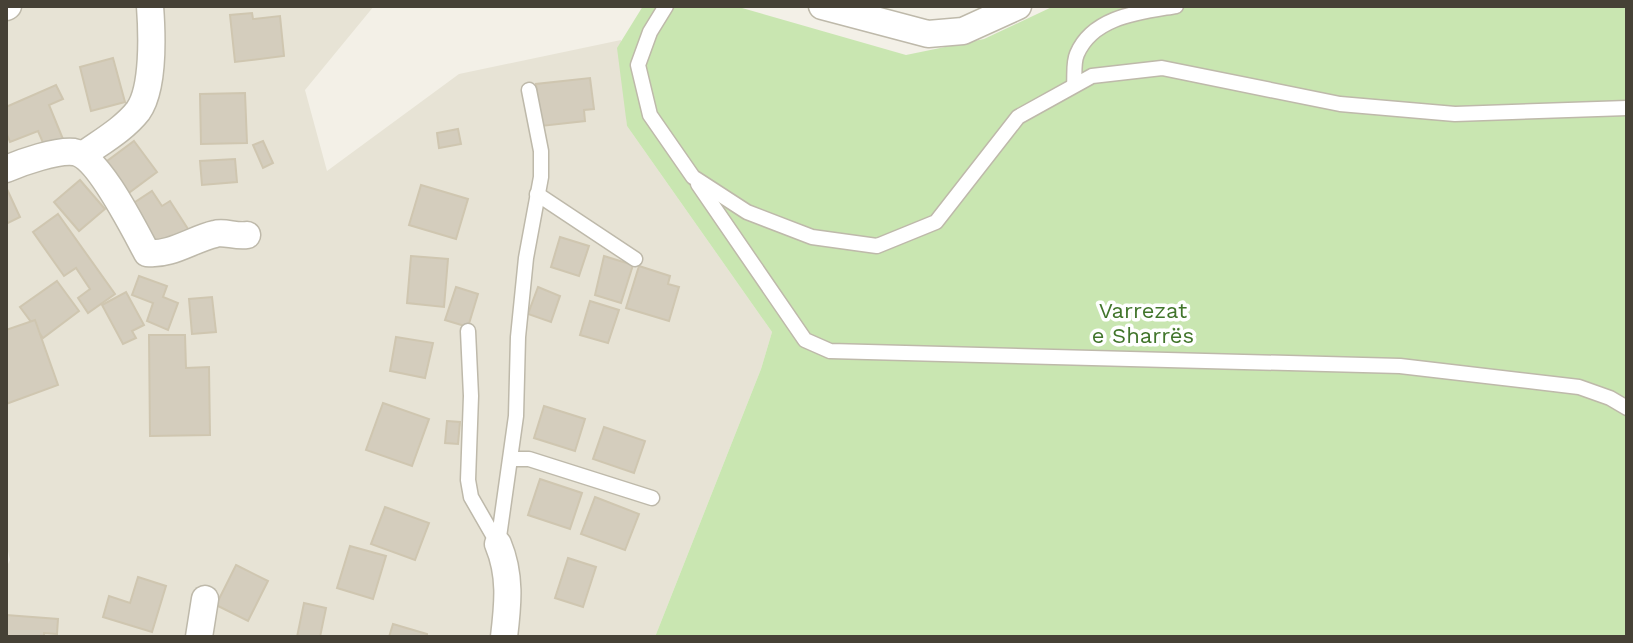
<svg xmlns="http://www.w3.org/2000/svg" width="1633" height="643" font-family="'Work Sans',sans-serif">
<rect width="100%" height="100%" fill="#f3f0e7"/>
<polygon fill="#e7e3d5" points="6,6 374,6 305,90 327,171 459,74 621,40 627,126 772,332 761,369 655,637 6,637 6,568 10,560 6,542"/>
<polygon fill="#c9e6b1" points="643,6 735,6 906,55 984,39 1054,6 1627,6 1627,637 655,637 761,369 772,332 627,126 617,48"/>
<g fill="#d4cdbd" stroke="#cfc6b0" stroke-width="2">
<polygon points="252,13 253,19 280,16 284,56 235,62 230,15"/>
<polygon points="113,58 125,102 91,111 80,67"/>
<polygon points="590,78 594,109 584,110 585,121 541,126 536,84"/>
<polygon points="56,85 63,99 49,105 65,144 47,152 38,131 10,142 6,132 6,107"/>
<polygon points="245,93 247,143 201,144 200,94"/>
<polygon points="458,129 461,144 439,148 437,133"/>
<polygon points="134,141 157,172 126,195 103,164"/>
<polygon points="263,141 273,163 263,168 253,145"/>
<polygon points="235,159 237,182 202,185 200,161"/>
<polygon points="80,180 105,209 79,231 54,202"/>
<polygon points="421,185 468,199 456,239 409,225"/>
<polygon points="6,187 20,217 6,224"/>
<polygon points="152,191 162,206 170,201 188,229 157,249 129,206"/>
<polygon points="58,214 115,294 88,313 78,298 90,289 76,268 64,276 33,232"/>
<polygon points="560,237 589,246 579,276 551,267"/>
<polygon points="411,256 448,259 444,307 407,303"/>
<polygon points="604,256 633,265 621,303 595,295"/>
<polygon points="639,266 670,276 668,284 679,287 669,321 626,308"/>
<polygon points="139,276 167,286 163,297 178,303 168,330 147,321 153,303 132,295"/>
<polygon points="57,281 79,311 43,338 20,307"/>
<polygon points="456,287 478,294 468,327 445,320"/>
<polygon points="538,287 560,296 551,322 528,314"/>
<polygon points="126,292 144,325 132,331 136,338 123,344 102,305"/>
<polygon points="212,297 216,332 192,334 189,299"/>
<polygon points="590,301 619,310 608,343 580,335"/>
<polygon points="35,320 58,385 6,404 6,330"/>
<polygon points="149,335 185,335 186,368 209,367 210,435 150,436"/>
<polygon points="396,337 433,343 425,378 390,371"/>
<polygon points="383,403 429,419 412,466 366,450"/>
<polygon points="544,406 585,419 575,451 534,438"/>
<polygon points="447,421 460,422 458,444 445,443"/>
<polygon points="604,427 645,441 634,473 593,459"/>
<polygon points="540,479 582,493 570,529 528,515"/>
<polygon points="595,497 639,514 625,550 581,534"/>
<polygon points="385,507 429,523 415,560 371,544"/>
<polygon points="350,546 386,556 373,599 337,588"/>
<polygon points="568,558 596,567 583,607 555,598"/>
<polygon points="236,565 268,581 248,621 216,605"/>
<polygon points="138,577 166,586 152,632 103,617 109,596 130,603"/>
<polygon points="304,603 326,608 320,637 297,637"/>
<polygon points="6,615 58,619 57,634 44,633 44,637 6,637"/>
<polygon points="393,624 427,634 427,637 389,637"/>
</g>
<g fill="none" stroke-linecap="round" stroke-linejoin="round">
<defs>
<g id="service">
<polyline points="666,6 650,32 638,65 650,115 693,177 747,212 812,237 877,246 936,222 1018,117 1092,76 1162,68 1340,104 1455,114 1627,108"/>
<path d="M1074 85C1075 76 1073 63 1077 54 1093 16 1141 12 1176 6"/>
<polyline points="698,184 805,340 830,351 1400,366 1579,387 1610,398 1627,408"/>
<polyline points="537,194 635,259"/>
<polyline points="468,331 471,396 468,480 471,497 498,544"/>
<polyline points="511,459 529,459 652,498"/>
<polyline points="498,544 516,416 518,337 526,258 541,177 541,151 529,90"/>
</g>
<g id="minor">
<polyline points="822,6 928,34 963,31 1018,6"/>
<polyline points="6,7 8,6"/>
<path d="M83 155C101 142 124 129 138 111 154 89 152 33 150 6"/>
<path d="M6 169C22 162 57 150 74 152 98 156 135 231 147 253 170 256 193 239 215 234 224 231 236 237 247 235"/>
<path d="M498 544C511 575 508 604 504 637"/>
<polyline points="199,637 205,599"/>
</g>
</defs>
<use href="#service" stroke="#beb9aa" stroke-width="17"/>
<use href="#minor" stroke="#beb9aa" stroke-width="29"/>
<use href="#service" stroke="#fff" stroke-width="14"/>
<use href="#minor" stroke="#fff" stroke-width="26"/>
</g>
<g text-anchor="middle" stroke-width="7" stroke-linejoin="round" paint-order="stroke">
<g font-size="22" fill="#41752b" stroke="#fff">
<text x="1143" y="318">Varrezat<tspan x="1143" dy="25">e Sharrës</tspan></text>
</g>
</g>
<rect width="1633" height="643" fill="none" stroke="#464136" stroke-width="16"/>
</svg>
